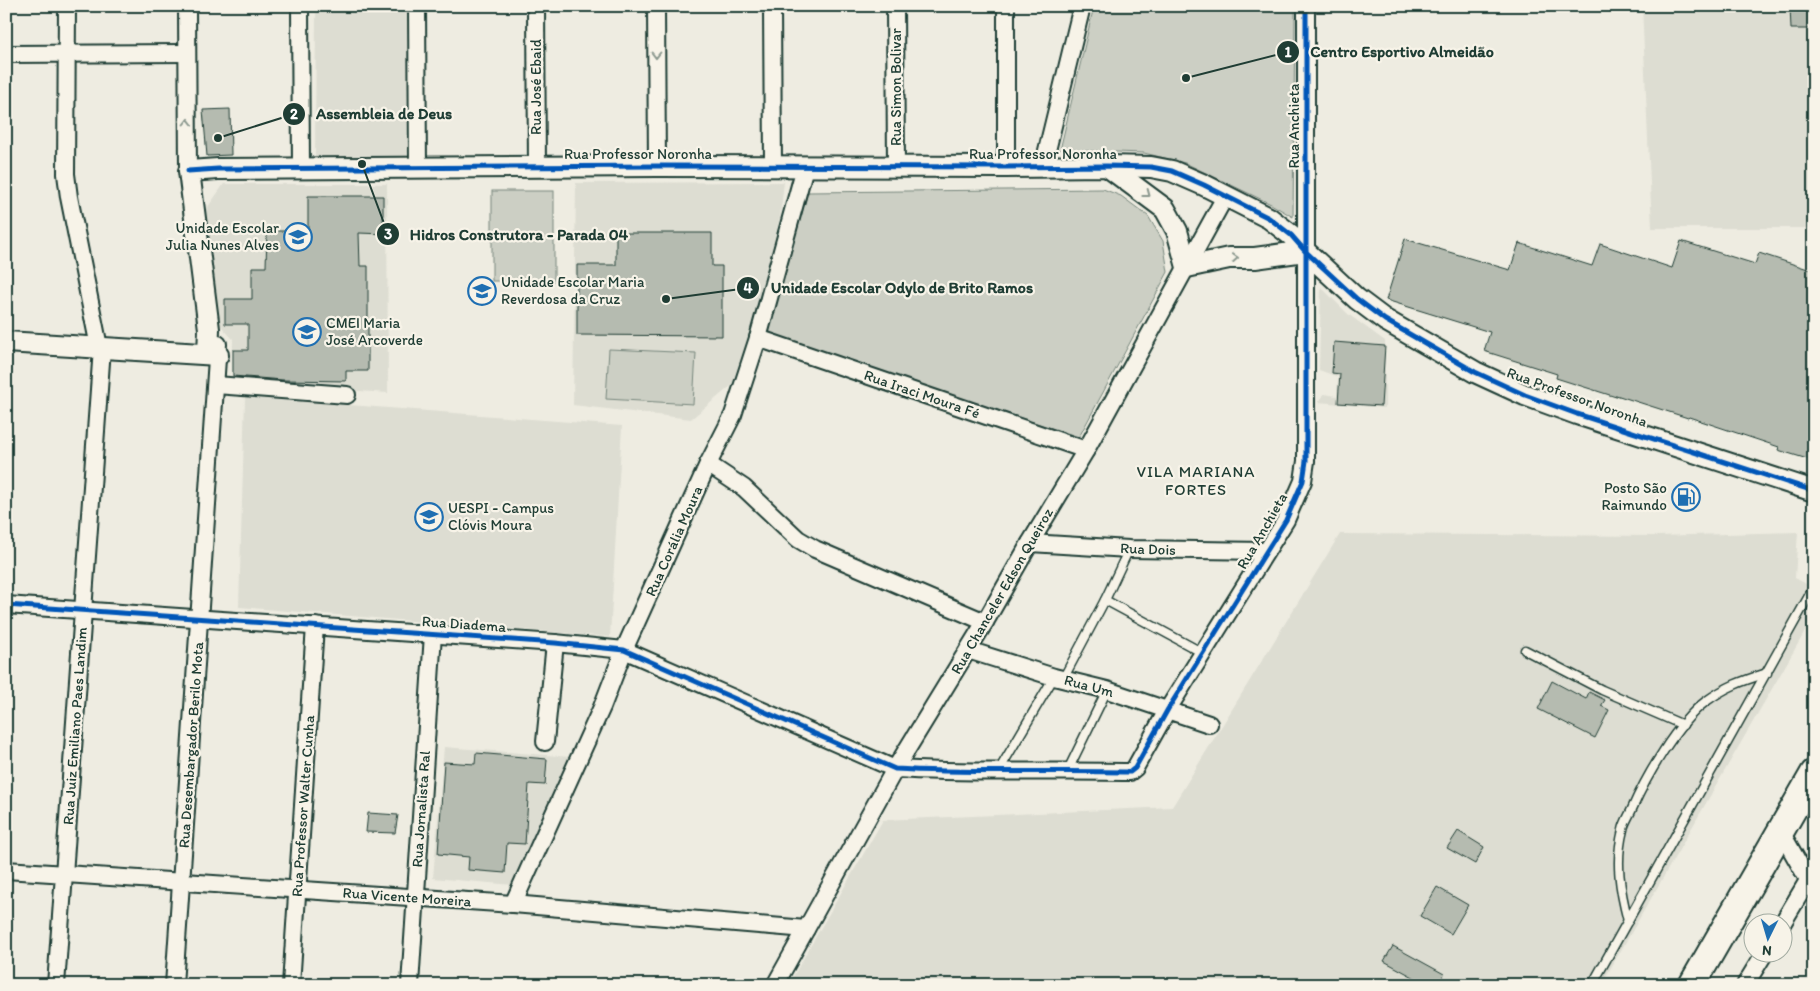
<svg xmlns="http://www.w3.org/2000/svg" width="1820" height="991" font-family="Itim,sans-serif">
<rect width="100%" height="100%" fill="#eeece1"/>
<filter id="ink" filterUnits="userSpaceOnUse"><feTurbulence type="fractalNoise" baseFrequency=".02" numOctaves="2"/><feDisplacementMap in="SourceGraphic" scale="10" xChannelSelector="R" yChannelSelector="G"/><feConvolveMatrix kernelMatrix="1 2 1 2 8 2 1 2 1" color-interpolation-filters="sRGB"/></filter>
<g filter="url(#ink)">
<g fill="#ddddd2">
<polygon points="316,6 408,6 407,158 315,157"/>
<polygon points="1642,6 1814,6 1814,228 1652,228"/>
<polygon points="784,182 780,218 737,381 691,419 573,405 576,183"/>
<polygon points="224,184 387,184 388,393 232,382 233,339 220,325 205,211"/>
<polygon points="1321,287 1348,314 1385,341 1385,408 1318,402 1324,394 1337,396 1338,377 1319,370"/>
<polygon points="245,397 622,426 610,637 239,607"/>
<polygon points="1798,532 1795,578 1814,588 1814,616 1601,985 788,985 883,820 1172,807 1340,534 1657,536"/>
<polygon points="444,747 570,757 513,885 433,878"/>
</g>
<g fill="#cccfc4" stroke="#76867c">
<polygon points="1094,6 1295,6 1293,217 1271,204 1185,163 1144,153 1060,150"/>
<polygon points="1103,189 1121,196 1148,216 1163,241 1168,272 1079,437 767,334 808,192"/>
<rect x="492" y="191" width="62" height="90"/>
<polygon points="609,349 696,353 693,404 606,399"/>
</g>
<g fill="#b5bbb0" stroke="#1f3d34">
<polygon points="1790,6 1814,6 1814,29 1791,29"/>
<polygon points="230,109 231,155 207,156 203,110"/>
<polygon points="308,196 383,196 383,234 359,233 360,266 368,266 368,371 346,371 346,381 283,380 233,376 233,350 248,350 248,324 225,324 225,299 252,299 252,267 266,267 267,231 308,231"/>
<polygon points="616,233 712,233 712,266 722,266 722,336 577,335 577,265 616,265"/>
<polygon points="1405,239 1510,270 1519,243 1592,266 1600,244 1672,268 1681,241 1755,264 1759,253 1814,271 1814,461 1778,450 1779,447 1689,417 1688,418 1616,395 1616,397 1556,378 1557,374 1484,351 1490,332 1386,300"/>
<polygon points="1334,342 1385,346 1381,406 1338,403 1340,374 1332,373"/>
<polygon points="1552,681 1586,699 1589,692 1605,700 1601,706 1609,710 1595,738 1538,709"/>
<polygon points="476,753 547,759 545,785 529,784 525,844 507,843 505,873 468,870 469,857 438,854 444,762 475,764"/>
<polygon points="368,813 398,815 395,833 366,832"/>
<polygon points="1458,831 1484,847 1475,864 1447,848"/>
<polygon points="1437,887 1468,905 1451,934 1420,916"/>
<polygon points="1393,946 1444,974 1438,985 1428,985 1384,961"/>
</g>
<g fill="none" stroke-linecap="round" stroke-linejoin="round">
<defs>
<g id="service">
<polyline points="1105,600 1203,653"/>
<polyline points="1525,650 1602,690 1683,725"/>
<polyline points="1063,679 1105,600 1129,549"/>
<polyline points="1068,770 1107,690"/>
<polyline points="998,772 1054,677"/>
<path d="M1628 921C1620 890 1615 861 1623 830 1624 823 1629 816 1632 809 1646 777 1677 723 1705 702 1727 686 1742 681 1767 673"/>
<polyline points="1592,985 1814,587"/>
</g>
<g id="minor">
<polyline points="67,6 66,174 69,197 99,347"/>
<polyline points="187,6 188,171"/>
<polyline points="300,6 301,169"/>
<polyline points="417,6 418,169"/>
<polyline points="536,6 537,168"/>
<polyline points="656,6 657,166"/>
<polyline points="772,6 773,167"/>
<polyline points="895,6 896,167"/>
<polyline points="1006,6 1006,167"/>
<polyline points="6,54 187,53"/>
<polyline points="1043,167 1082,6"/>
<polyline points="758,338 1086,450"/>
<polyline points="216,385 347,395"/>
<polyline points="708,464 744,488 798,539 815,549 985,622"/>
<polyline points="1030,543 1129,549 1266,551"/>
<path d="M6 605 555 643 624 650 895 769C973 774 1051 770 1130 772L1135 768 1168 709 1286 520 1303 481 1306 461V6"/>
<polyline points="968,650 1054,677 1107,690 1209,724"/>
<polyline points="545,742 555,643"/>
<polyline points="1781,832 1814,890"/>
<polyline points="6,870 513,904 806,929"/>
<polyline points="513,904 602,707 624,650 708,464 733,415 758,338 805,167"/>
<polyline points="1782,924 1813,872"/>
<polyline points="56,985 102,348"/>
<polyline points="174,985 218,344"/>
<polyline points="291,985 315,626"/>
<polyline points="410,985 433,634"/>
<polyline points="775,985 895,769 985,622 1030,543 1086,450 1226,195"/>
<polyline points="1745,985 1764,954"/>
</g>
<g id="tertiary">
<polyline points="1107,166 1165,209 1177,231 1187,267 1229,258 1255,258 1305,251"/>
<polyline points="6,342 218,355"/>
<polyline points="208,354 209,329 189,171 218,169 657,166 1006,167 1107,166 1151,167 1172,171 1204,185 1269,218 1291,235 1305,251 1357,299 1385,320 1475,372 1525,395 1577,414 1814,491"/>
</g>
<polyline id="trunk" points="1692,985 1814,773"/>
</defs>
<use href="#service" stroke="#1f3d34" stroke-width="11"/>
<use href="#minor" stroke="#1f3d34" stroke-width="20"/>
<use href="#tertiary" stroke="#1f3d34" stroke-width="24"/>
<use href="#trunk" stroke="#1f3d34" stroke-width="30"/>
<use href="#service" stroke="#f7f3e8" stroke-width="8"/>
<use href="#minor" stroke="#f7f3e8" stroke-width="16"/>
<use href="#tertiary" stroke="#f7f3e8" stroke-width="20"/>
<use href="#trunk" stroke="#f7f3e8" stroke-width="26"/>
<defs>
<g id="cycleway">
<polyline points="188,171 218,169 657,166 1006,167 1107,166 1151,167 1172,171 1204,185 1269,218 1291,235 1305,251 1357,299 1385,320 1475,372 1525,395 1577,414 1814,491"/>
<path d="M6 605 555 643 624 650 895 769C973 774 1051 770 1130 772L1135 768 1168 709 1286 520 1303 481 1306 461V6"/>
</g>
</defs>
<use href="#cycleway" stroke="#f7f3e8" stroke-width="8"/>
<use href="#cycleway" stroke="#0057b8" stroke-width="5"/>
</g>
<defs><path id="oneway-chevron" d="M-2-3.5L2.5 0L-2 3.5" fill="none" stroke-width="1.6" stroke-linecap="round" stroke-linejoin="round" transform="scale(1.25)"/></defs>
<g stroke="#8b988e">
<use href="#oneway-chevron" transform="translate(656 55) rotate(90)"/>
<use href="#oneway-chevron" transform="translate(188 122) rotate(-90)"/>
<use href="#oneway-chevron" transform="translate(1147 194) rotate(37)"/>
<use href="#oneway-chevron" transform="translate(1235 258) rotate(-3)"/>
</g>
</g>
<defs>
<symbol id="school-ring" viewBox="-11 -11 22 22"><circle r="9.5" fill="#f7f3e8" stroke="#1f6fb2" stroke-width="1.5"/><path d="M0-5L7-2L0 1L-7-2ZM-4 1L0 2.5L4 1V4Q0 6-4 4Z" fill="#1f6fb2"/></symbol>
<symbol id="fuel-ring" viewBox="-11 -11 22 22"><circle r="9.5" fill="#f7f3e8" stroke="#1f6fb2" stroke-width="1.5"/><path d="M-5.5-6h7V0h2V4h1.3V-2.5L3-4.5l.8-.8L6-3V5H2.5V1h-1V6h-7ZM-4.2-4.7v3.2H.2V-4.7Z" fill="#1f6fb2"/></symbol>
<symbol id="university-ring" viewBox="-11 -11 22 22"><circle r="9.5" fill="#f7f3e8" stroke="#1f6fb2" stroke-width="1.5"/><path d="M0-5L7-2L0 1L-7-2ZM-4 1L0 2.5L4 1V4Q0 6-4 4Z" fill="#1f6fb2"/></symbol>
</defs>
<g fill-rule="evenodd">
<use href="#school-ring" x="282" y="221" width="32" height="32"/>
<use href="#school-ring" x="466" y="275" width="32" height="32"/>
<use href="#school-ring" x="291" y="316" width="32" height="32"/>
<use href="#fuel-ring" x="1670" y="481" width="32" height="32"/>
<use href="#university-ring" x="413" y="501" width="32" height="32"/>
</g>
<g text-anchor="middle" stroke-width="4.5" stroke-linejoin="round" paint-order="stroke">
<g font-size="15" fill="#1f3d34" stroke="#f7f3e8">
<text transform="translate(536 87) rotate(-90)" y="5">Rua José Ebaid</text>
<text transform="translate(896 87) rotate(-90)" y="5">Rua Simon Bolivar</text>
<text transform="translate(1294 126) rotate(-90)" y="5">Rua Anchieta</text>
<text x="638" y="159">Rua Professor Noronha</text>
<text x="1043" y="159">Rua Professor Noronha</text>
<text transform="translate(922 394) rotate(19)" y="5">Rua Iraci Moura Fé</text>
<text transform="translate(1577 397) rotate(20)" y="5">Rua Professor Noronha</text>
<text transform="translate(1262 531) rotate(-60)" y="5">Rua Anchieta</text>
<text transform="translate(674 541) rotate(-66)" y="5">Rua Corália Moura</text>
<text transform="translate(1148 549) rotate(2)" y="5">Rua Dois</text>
<text transform="translate(1002 591) rotate(-60)" y="5">Rua Chanceler Edson Queiroz</text>
<text transform="translate(464 624) rotate(4)" y="5">Rua Diadema</text>
<text transform="translate(1089 686) rotate(15)" y="5">Rua Um</text>
<text transform="translate(75 726) rotate(-86)" y="5">Rua Juiz Emiliano Paes Landim</text>
<text transform="translate(191 745) rotate(-86)" y="5">Rua Desembargador Berilo Mota</text>
<text transform="translate(303 806) rotate(-86)" y="5">Rua Professor Walter Cunha</text>
<text transform="translate(421 809) rotate(-86)" y="5">Rua Jornalista Ral</text>
<text transform="translate(407 897) rotate(4)" y="5">Rua Vicente Moreira</text>
</g>
<g font-size="15" fill="#1f3d34" stroke="#f7f3e8" text-anchor="start">
<text x="279" y="233" text-anchor="end">Unidade Escolar<tspan x="279" dy="17">Julia Nunes Alves</tspan></text>
<text x="501" y="287">Unidade Escolar Maria<tspan x="501" dy="17">Reverdosa da Cruz</tspan></text>
<text x="326" y="328">CMEI Maria<tspan x="326" dy="17">José Arcoverde</tspan></text>
<text x="1667" y="493" text-anchor="end">Posto São<tspan x="1667" dy="17">Raimundo</tspan></text>
<text x="448" y="513">UESPI - Campus<tspan x="448" dy="17">Clóvis Moura</tspan></text>
</g>
<g font-size="16" letter-spacing="1" fill="#1f3d34" stroke="#f7f3e8">
<text x="1196" y="477">VILA MARIANA<tspan x="1196" dy="18">FORTES</tspan></text>
</g>
</g>
<path fill="none" stroke="#1f3d34" stroke-width="2" d="M1186 78L1288 52M218 138L294 114M362 164L388 234M666 299L748 288"/>
<g fill="#1f3d34" stroke="#f7f3e8" stroke-width="2">
<circle cx="1186" cy="78" r="5"/>
<circle cx="218" cy="138" r="5"/>
<circle cx="362" cy="164" r="5"/>
<circle cx="666" cy="299" r="5"/>
<circle cx="1288" cy="52" r="12"/>
<circle cx="294" cy="114" r="12"/>
<circle cx="388" cy="234" r="12"/>
<circle cx="748" cy="288" r="12"/>
</g>
<g font-size="15" text-anchor="middle" font-weight="bold" fill="#fff">
<text x="1288" y="57">1</text>
<text x="294" y="119">2</text>
<text x="388" y="239">3</text>
<text x="748" y="293">4</text>
</g>
<g font-size="16" text-anchor="middle" font-weight="bold" fill="#1f3d34" stroke="#f7f3e8" stroke-width="4.5" stroke-linejoin="round" paint-order="stroke">
<text x="1402" y="57">Centro Esportivo Almeidão</text>
<text x="384" y="119">Assembleia de Deus</text>
<text x="519" y="240">Hidros Construtora - Parada 04</text>
<text x="902" y="293">Unidade Escolar Odylo de Brito Ramos</text>
</g>
<rect width="1820" height="991" fill="none" stroke="#f7f3e8" stroke-width="25"/>
<rect x="12" y="12" width="1795" height="966" fill="none" stroke="#1f3d34" stroke-width="2" filter="url(#ink)"/>
<g transform="translate(1768 938) rotate(185)"><circle r="24" fill="#f7f3e8" stroke="#a1aaa0"/>
<path d="M0-4L9 19L0 12L-9 19Z" fill="#1f6fb2"/>
<text y="-8" font-size="14" font-weight="bold" text-anchor="middle" fill="#1f3d34">N</text>
</g>
</svg>
